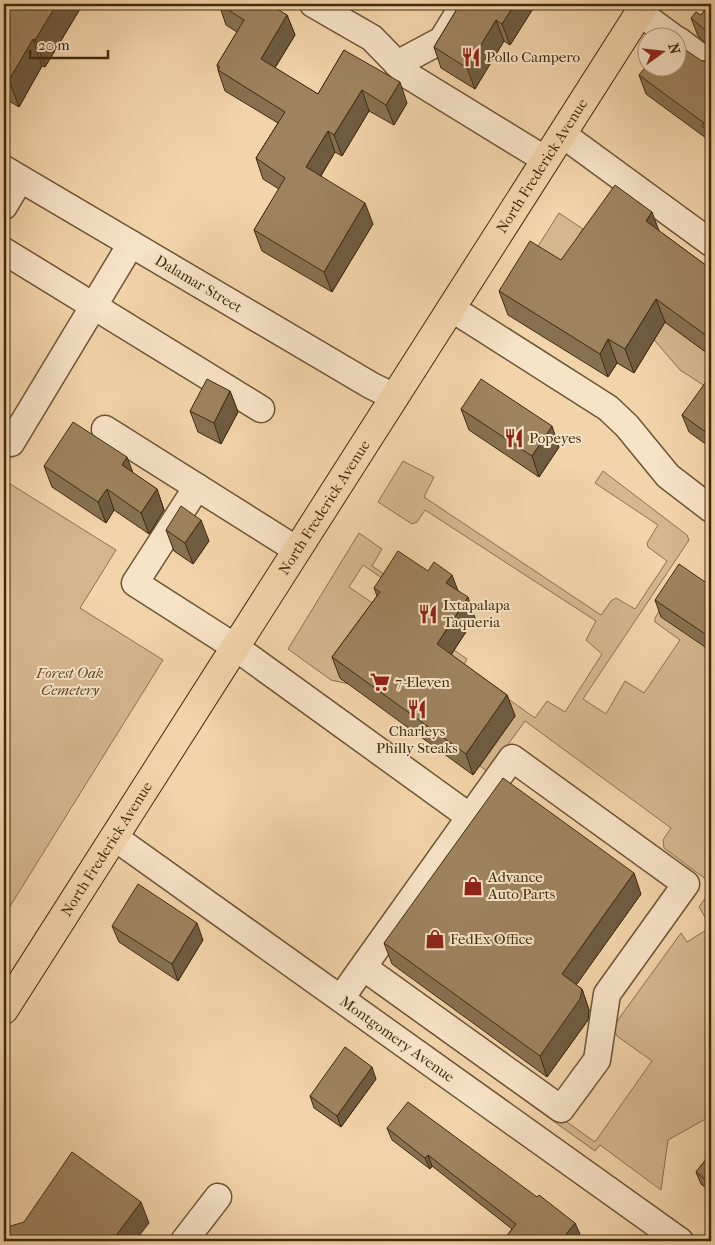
<svg xmlns="http://www.w3.org/2000/svg" width="715" height="1245" font-family="'IM FELL French Canon',serif">
<rect width="100%" height="100%" fill="#f2d4aa"/>
<filter id="stains"><feTurbulence type="fractalNoise" baseFrequency=".004" numOctaves="4"/><feColorMatrix values="0 0 0 0 .2 0 0 0 0 .09 0 0 0 0 .02 0 0 0 .5 -.17"/></filter>
<radialGradient id="worn" r=".72"><stop offset=".6" stop-color="#630" stop-opacity="0"/><stop offset="1" stop-color="#630" stop-opacity=".3"/></radialGradient>
<g fill="#d4b78f" stroke="#8a714e">
<polygon points="559,213 583,229 580,233 584,263 711,356 711,390 680,370 650,335 530,259"/>
<polygon points="403,461 434,477 424,497 601,615 611,601 616,598 635,609 667,561 648,547 647,543 658,525 595,483 603,471 687,535 689,540 583,699 606,714 625,681 644,693 680,640 655,622 655,618 681,577 711,651 711,883 664,848 663,840 671,828 525,721 488,772 480,766 515,716 340,678 349,684 331,680 288,649 359,533 382,549 372,566 395,581 392,585 363,565 349,587 450,656 454,650 467,659 463,667 535,718 547,701 565,712 602,654 586,640 596,621 425,510 417,522 412,524 378,502"/>
<polygon points="4,480 116,550 80,608 163,660 4,916"/>
<polygon points="711,890 711,1059 708,1063 711,1066 711,1116 668,1140 661,1190 600,1145 595,1151 374,992 382,990 595,1142 652,1061 617,1036 614,1029 615,1024 681,933 687,942 711,927 699,907"/>
</g>
<g fill="none" stroke-linecap="round" stroke-linejoin="round">
<defs>
<g id="minor">
<polyline points="313,4 372,38 409,76 546,160"/>
<polyline points="640,13 674,38"/>
<polyline points="678,40 711,65"/>
<polyline points="397,64 442,40 464,4"/>
<polyline points="562,134 711,243"/>
<path id="s1" d="M4 169 372 386 395 397"/>
<polyline points="4,206 20,179"/>
<polyline points="4,251 261,409"/>
<polyline points="451,308 608,408 627,426 668,476 711,509"/>
<polyline points="105,429 297,550"/>
<polyline points="4,439 11,443 131,244"/>
<polyline points="197,487 135,583 235,647 470,817"/>
<path id="s2" d="M114 837 680 1241"/>
<polyline points="341,998 363,967 512,758 686,884 607,994 597,1060 561,1109 363,967"/>
<polyline points="184,1241 218,1197"/>
</g>
<g id="major">
<path id="s3" d="M4 1010 645 4"/>
</g>
</defs>
<use href="#minor" stroke="#6c5535" stroke-width="29"/>
<use href="#major" stroke="#402b0e" stroke-width="30"/>
<use href="#minor" stroke="#f7e3c8" stroke-width="26"/>
<use href="#major" stroke="#f2d4aa" stroke-width="28"/>
</g>
<g fill="#877152" stroke="#402b0e">
<polygon points="4,4 83,4 45,67 42,66 19,107 4,98"/>
<polygon points="219,4 287,15 295,35 275,68 318,94 344,50 407,103 394,125 369,111 342,156 335,152 321,176 373,224 332,292 262,251 254,230 279,189 263,179 256,158 278,123 225,91 218,70 218,69 217,65 237,32 226,25"/>
<polygon points="460,4 536,4 510,45 504,41 475,89 441,68 434,47"/>
<polygon points="711,4 711,48 698,36 691,18 701,15"/>
<polygon points="711,59 711,146 709,144 706,138 646,94 639,75 702,61 710,60"/>
<polygon points="659,231 711,269 711,356 665,322 634,373 617,363 608,377 508,315 499,291 561,260"/>
<polygon points="711,382 711,448 689,432 682,415"/>
<polygon points="230,391 238,412 221,444 198,432 190,411"/>
<polygon points="461,409 559,447 539,477 469,430"/>
<polygon points="44,466 133,473 157,489 164,510 149,534 114,510 106,523 52,487"/>
<polygon points="166,530 209,541 193,564 174,551"/>
<polygon points="711,586 711,651 661,617 655,600"/>
<polygon points="374,588 458,591 475,618 451,655 507,695 515,716 473,775 340,678 332,657 377,596"/>
<polygon points="641,894 576,985 582,989 589,1010 588,1020 547,1077 392,964 384,943"/>
<polygon points="112,926 203,940 178,981 119,942"/>
<polygon points="376,1079 341,1127 314,1108 310,1096"/>
<polygon points="387,1128 580,1234 574,1241 508,1241 506,1237 512,1229 432,1166 430,1169 392,1140"/>
<polygon points="711,1153 711,1192 701,1184 696,1172"/>
</g>
<g fill="#6e5c42" stroke="#402b0e">
<polygon points="57,4 83,4 45,67 35,40"/>
<polygon points="515,4 536,4 510,45 502,24"/>
<polygon points="287,15 295,35 268,79 261,59"/>
<polygon points="496,20 504,41 475,89 467,68"/>
<polygon points="33,39 42,66 19,107 9,80"/>
<polygon points="400,82 407,103 394,125 386,105"/>
<polygon points="362,90 369,111 342,156 334,135"/>
<polygon points="328,131 335,152 313,188 306,167"/>
<polygon points="365,203 373,224 332,292 324,272"/>
<polygon points="652,212 661,236 646,221"/>
<polygon points="656,299 665,322 634,373 625,349"/>
<polygon points="608,339 617,363 608,377 600,354"/>
<polygon points="230,391 238,412 221,444 214,423"/>
<polygon points="552,426 559,447 539,477 532,456"/>
<polygon points="127,457 135,478 122,465"/>
<polygon points="107,489 114,510 106,523 98,502"/>
<polygon points="157,489 164,510 149,534 141,513"/>
<polygon points="201,520 209,541 193,564 185,543"/>
<polygon points="452,575 460,596 446,583"/>
<polygon points="468,597 475,618 444,665 437,644"/>
<polygon points="507,695 515,716 473,775 466,754"/>
<polygon points="634,873 641,894 569,995 562,974"/>
<polygon points="197,923 203,940 178,981 172,964"/>
<polygon points="582,989 589,1010 588,1020 547,1077 540,1056"/>
<polygon points="372,1067 376,1079 341,1127 337,1116"/>
<polygon points="428,1155 432,1166 430,1169 425,1158"/>
<polygon points="141,1202 149,1223 135,1241 112,1241"/>
<polygon points="575,1223 580,1234 574,1241 561,1241"/>
</g>
<g fill="#9d835f" stroke="#402b0e">
<polygon points="4,4 57,4 35,40 33,39 9,80 4,77"/>
<polygon points="219,4 269,4 287,15 261,59 318,94 344,50 400,82 386,105 362,90 334,135 328,131 306,167 365,203 324,272 254,230 285,178 256,158 285,112 218,70 220,67 217,65 244,20"/>
<polygon points="460,4 515,4 502,24 496,20 467,68 434,47"/>
<polygon points="709,4 711,4 711,35 691,18 696,12 701,15"/>
<polygon points="678,45 702,61 710,60 711,59 711,133 702,126 704,123 639,75 648,64 648,68 678,68"/>
<polygon points="615,185 652,212 646,221 711,269 711,339 656,299 625,349 608,339 600,354 499,291 530,241 561,260"/>
<polygon points="207,379 230,391 214,423 190,411"/>
<polygon points="481,379 552,426 532,456 461,409"/>
<polygon points="708,379 711,382 711,436 682,415"/>
<polygon points="73,422 127,457 122,465 157,489 141,513 107,489 98,502 44,466"/>
<polygon points="181,506 201,520 185,543 166,530"/>
<polygon points="398,551 428,571 434,562 452,575 446,583 468,597 437,644 507,695 466,754 332,657 380,592 374,588"/>
<polygon points="679,564 711,586 711,638 655,600"/>
<polygon points="503,778 634,873 562,974 582,989 580,999 540,1056 384,943"/>
<polygon points="138,884 197,923 172,964 112,926"/>
<polygon points="345,1047 372,1067 337,1116 310,1096"/>
<polygon points="408,1102 537,1197 539,1195 575,1223 561,1241 512,1241 506,1237 516,1224 428,1155 425,1158 387,1128"/>
<polygon points="72,1152 141,1202 112,1241 4,1241 4,1228 24,1222"/>
<polygon points="711,1153 711,1184 696,1172"/>
</g>
<defs>
<symbol id="restaurant-bare" viewBox="-9 -9 18 18"><path d="M-5-6h1v4h1v-4h1v4h1v-4h1v5L-1.5 .5V6h-2V.5L-5-1ZM5-6V6H3V1.5H1.5Q1.5-4 5-6Z" fill="#8f2418" stroke="#f7e3c8" stroke-width="2.5" paint-order="stroke"/></symbol>
<symbol id="supermarket-bare" viewBox="-9 -9 18 18"><path d="M-6-5.5h2.5l.6 2H6L4.5 2H-2.5L-4.4-4H-6ZM-1.5 3.2a1.3 1.3 0 1 0 .1 0ZM3 3.2a1.3 1.3 0 1 0 .1 0Z" fill="#8f2418" stroke="#f7e3c8" stroke-width="2.5" paint-order="stroke"/></symbol>
<symbol id="shop-bare" viewBox="-9 -9 18 18"><path d="M-5-2.5h2.3a2.7 3.5 0 0 1 5.4 0H5L5.5 6h-11ZM-1.5-2.5h3a1.5 2.3 0 0 0-3 0Z" fill="#8f2418" stroke="#f7e3c8" stroke-width="2.5" paint-order="stroke"/></symbol>
</defs>
<g fill-rule="evenodd">
<use href="#restaurant-bare" x="457" y="43" width="28" height="28"/>
<use href="#restaurant-bare" x="500" y="424" width="28" height="28"/>
<use href="#restaurant-bare" x="414" y="600" width="28" height="28"/>
<use href="#supermarket-bare" x="366" y="668" width="28" height="28"/>
<use href="#restaurant-bare" x="403" y="695" width="28" height="28"/>
<use href="#shop-bare" x="459" y="872" width="28" height="28"/>
<use href="#shop-bare" x="421" y="925" width="28" height="28"/>
</g>
<g text-anchor="middle" stroke-width="4" stroke-linejoin="round" paint-order="stroke">
<g font-size="15" fill="#402b0e" stroke="#f7e3c8" text-anchor="start">
<text x="486" y="62">Pollo Campero</text>
<text x="529" y="443">Popeyes</text>
<text x="443" y="610">Ixtapalapa<tspan x="443" dy="17">Taqueria</tspan></text>
<text x="395" y="687">7-Eleven</text>
<text x="417" y="736" text-anchor="middle">Charleys<tspan x="417" dy="17">Philly Steaks</tspan></text>
<text x="488" y="882">Advance<tspan x="488" dy="17">Auto Parts</tspan></text>
<text x="450" y="944">FedEx Office</text>
</g>
<g font-size="15" fill="#402b0e" stroke="#f7e3c8">
<text dy="5" stroke="none"><textPath href="#s3" startOffset="1001">North Frederick Avenue</textPath></text>
<text dy="5" stroke="none"><textPath href="#s1" startOffset="226">Dalamar Street</textPath></text>
<text dy="5" stroke="none"><textPath href="#s3" startOffset="596">North Frederick Avenue</textPath></text>
<text dy="5" stroke="none"><textPath href="#s3" startOffset="191">North Frederick Avenue</textPath></text>
<text dy="5" stroke="none"><textPath href="#s2" startOffset="348">Montgomery Avenue</textPath></text>
</g>
<g font-size="15" font-style="italic" fill="#5e4728" stroke="#f7e3c8">
<text x="70" y="678">Forest Oak<tspan x="70" dy="17">Cemetery</tspan></text>
</g>
</g>
<rect width="715" height="1245" fill="none" stroke="#f2d4aa" stroke-width="20"/>
<rect x="5" y="5" width="705" height="1235" fill="none" stroke="#402b0e" stroke-width="2.5"/>
<rect x="10" y="10" width="695" height="1225" fill="none" stroke="#402b0e"/>
<g transform="translate(662 52) rotate(75)"><circle r="24" fill="#f7e3c8" stroke="#ae997e"/>
<path d="M0-4L9 19L0 12L-9 19Z" fill="#8f2418"/>
<text y="-8" font-size="14" font-weight="bold" text-anchor="middle" fill="#402b0e">N</text>
</g>
<path d="M30 50v8h78v-8" fill="none" stroke="#402b0e" stroke-width="2.5"/>
<text x="38" y="50" font-size="15" fill="#402b0e" stroke="#f7e3c8" stroke-width="4" paint-order="stroke">20 m</text>
<rect width="100%" height="100%" filter="url(#stains)"/>
<rect width="100%" height="100%" fill="url(#worn)"/>
</svg>
